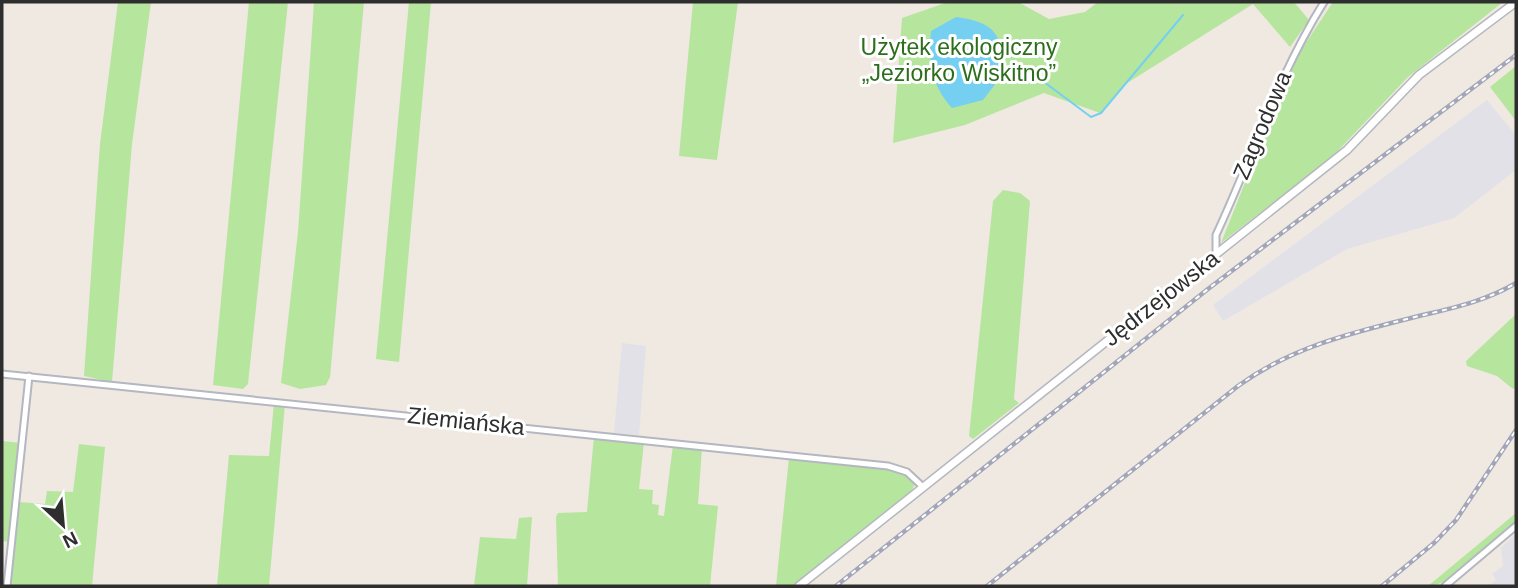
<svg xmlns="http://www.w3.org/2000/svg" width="1518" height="588" font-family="Helvetica,sans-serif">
<rect width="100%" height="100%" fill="#efe9e1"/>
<g fill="#e3e1e8">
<polygon points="1487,100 1516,135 1516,170 1454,218 1347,249 1223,321 1213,305"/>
<polygon points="622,343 646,346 639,435 614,433"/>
<polygon points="1516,534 1516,586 1488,586 1496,580 1492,574 1503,566 1501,548"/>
</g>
<g fill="#b6e59e">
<polygon points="118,2 151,2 132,144 112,382 84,376 100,144"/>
<polygon points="249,2 288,2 248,384 243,389 213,385"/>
<polygon points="314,2 364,2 330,377 326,385 300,389 281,383 298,232"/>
<polygon points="409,2 431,2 399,362 376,359"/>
<polygon points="693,2 738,2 717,160 679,156"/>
<polygon points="948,2 1018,2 1049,19 1085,12 1098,2 1294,2 1309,20 1290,47 1253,4 1124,85 1100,113 1044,93 965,125 893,143 902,18"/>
<polygon points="1333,2 1503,2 1408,77 1332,157 1221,243 1293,62"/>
<polygon points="1516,66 1516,121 1490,87"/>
<polygon points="1003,190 1020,193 1030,201 1014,399 1019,403 973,439 969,436 993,201"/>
<polygon points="1516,314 1516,386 1513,389 1497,376 1467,366 1466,361"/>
<polygon points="274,403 285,404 269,586 217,586 229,455 269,456"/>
<polygon points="594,436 644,442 639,489 653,490 652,504 659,505 658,515 664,516 673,445 702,448 698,504 718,506 710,586 558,586 556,517 558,513 587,512"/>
<polygon points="2,441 21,443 11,542 2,541"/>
<polygon points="79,444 105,447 92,586 9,586 18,502 45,504 47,491 73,492"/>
<path d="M789 457C817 460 901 461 915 484L911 492 793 586H776Z"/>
<path d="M1516 513V521C1497 540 1453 586 1428 586Z"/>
<polygon points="532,517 527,586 474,586 480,537 516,539 519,518"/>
</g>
<path fill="#75cff0" d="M956 17C995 22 1003 34 1003 74L983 100 952 108C931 85 928 61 931 31Z"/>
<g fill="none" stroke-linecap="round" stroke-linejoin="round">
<polyline stroke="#75cff0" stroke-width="2" points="1002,72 1044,82 1091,117 1101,113 1183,15"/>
<defs>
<g id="street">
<path d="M1216 255V235C1254 154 1276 79 1324 2"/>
<polyline points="2,374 888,466 907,472 923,487"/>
<polyline points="7,586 29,376"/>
<polyline points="1445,586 1516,526"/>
</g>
<polyline id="secondary" points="799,586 1347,150 1419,75 1516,2"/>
</defs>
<use href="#street" stroke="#b4b7c1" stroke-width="9"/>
<use href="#secondary" stroke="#b4b7c1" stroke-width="10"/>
<use href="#street" stroke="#fff" stroke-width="5"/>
<use href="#secondary" stroke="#fff" stroke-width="7"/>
<defs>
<g id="rail">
<polyline points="836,586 1208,289 1516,55"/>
<path d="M987 586 1238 386C1293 346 1355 332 1419 316 1453 308 1486 301 1516 283"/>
<polyline points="1382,586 1434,543 1456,520 1516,430"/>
</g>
</defs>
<use href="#rail" stroke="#a3a6b8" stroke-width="4.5"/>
<use href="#rail" stroke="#fff" stroke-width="2" stroke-dasharray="5" stroke-linecap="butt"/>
</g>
<g text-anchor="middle" stroke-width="6" stroke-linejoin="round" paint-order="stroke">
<g font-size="23" fill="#2c6e1b" stroke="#fff">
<text x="959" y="55">Użytek ekologiczny<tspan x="959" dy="26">„Jeziorko Wiskitno”</tspan></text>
</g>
<g font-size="23" fill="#2e2e2e" stroke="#fff">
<text transform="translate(1262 125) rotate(-67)" y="8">Zagrodowa</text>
<text transform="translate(1161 298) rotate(-38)" y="8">Jędrzejowska</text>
<text transform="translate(466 421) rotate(6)" y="8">Ziemiańska</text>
</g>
</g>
<rect width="1518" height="588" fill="none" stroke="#2e2e2e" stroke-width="7"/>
<g transform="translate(63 525) rotate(154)" stroke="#ffffff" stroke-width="5" paint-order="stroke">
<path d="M0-5L12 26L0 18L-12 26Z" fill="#2e2e2e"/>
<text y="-10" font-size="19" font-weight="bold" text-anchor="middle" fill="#2e2e2e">N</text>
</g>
</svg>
